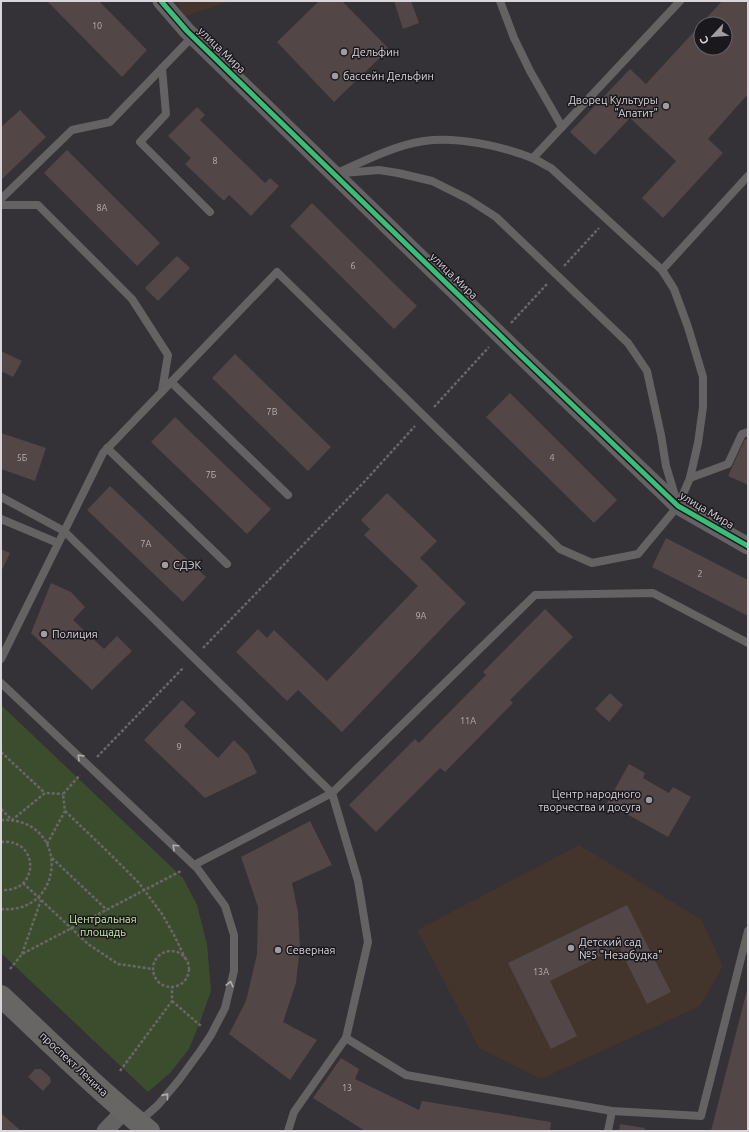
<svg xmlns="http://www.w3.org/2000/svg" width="749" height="1132" font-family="Ubuntu,sans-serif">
<rect width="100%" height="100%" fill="#343137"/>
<g fill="#43352b">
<polygon points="177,1 231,1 183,17"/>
<polygon points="579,845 701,919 723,966 700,1006 541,1079 479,1048 417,930"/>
</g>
<polygon fill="#3c4d2d" points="1,705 183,878 197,905 207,944 211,991 200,1022 189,1049 170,1073 148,1092 1,953"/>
<g fill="#524646">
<polygon points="47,1 99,1 147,50 122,77"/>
<polygon points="319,1 342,1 389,49 334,102 277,42"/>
<polygon points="394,1 411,1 419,23 403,29"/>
<polygon points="722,1 748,1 748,94 708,139 723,153 663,218 642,198 676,161 630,118 595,155 570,132 630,69 646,84 701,24 701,48 725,48 725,24 701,24"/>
<polygon points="197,107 205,115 200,120 265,183 270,178 279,186 251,216 229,195 224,201 185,164 191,158 168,136"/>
<polygon points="20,110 46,137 1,180 1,127"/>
<polygon points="67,150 160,243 137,266 44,173"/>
<polygon points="312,203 417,306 394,329 290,226"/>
<polygon points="177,256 190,268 158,301 145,288"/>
<polygon points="1,351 22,361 13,377 1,371"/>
<polygon points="235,354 331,447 308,471 212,378"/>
<polygon points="510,393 617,500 594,523 486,417"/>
<polygon points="175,417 271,509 247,534 151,442"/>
<polygon points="1,433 46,448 35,481 1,469"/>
<polygon points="745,439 748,440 748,485 728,476"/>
<polygon points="110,486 206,577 183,602 87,510"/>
<polygon points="387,493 437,541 420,558 466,603 342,732 298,690 287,701 236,652 258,629 267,638 274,630 327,681 418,586 364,535 370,529 361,520"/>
<polygon points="666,538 748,580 748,616 652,567"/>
<polygon points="1,549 10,553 1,572"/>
<polygon points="51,583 71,592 85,607 73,620 104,649 117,636 132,651 92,690 31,633"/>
<polygon points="545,609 573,637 510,700 513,703 445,772 440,768 376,832 349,805 415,739 419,743 486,675 483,672"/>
<polygon points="610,693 623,705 609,722 595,709"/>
<polygon points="182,700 196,713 184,726 218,758 234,740 248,754 257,773 205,798 144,740"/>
<polygon points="629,764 645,773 643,778 669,793 673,787 691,797 668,837 607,803"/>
<polygon points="310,821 332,865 292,883 298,912 300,947 296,983 283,1022 317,1040 290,1080 229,1034 246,1001 257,954 258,907 241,857"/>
<polygon points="627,905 671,992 647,1004 619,947 550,981 577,1036 551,1049 508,963"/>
<polygon points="747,990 748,1131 711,1131"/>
<polygon points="341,1058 359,1069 355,1079 419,1110 422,1101 551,1122 550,1131 365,1131 313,1098"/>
<polygon points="35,1069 41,1069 50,1077 51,1082 43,1091 28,1077"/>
<polygon points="1,1113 21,1131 1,1131"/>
<polygon points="620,1124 645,1128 644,1131 619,1131"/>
</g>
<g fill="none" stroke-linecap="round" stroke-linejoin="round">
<g stroke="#6a6768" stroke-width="2.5" stroke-dasharray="3 2" stroke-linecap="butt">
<polyline points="564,266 599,228"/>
<polyline points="511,323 547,284"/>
<polyline points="434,407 489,347"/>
<polyline points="203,648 365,481 415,426"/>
<polyline points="1,752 45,793"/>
<polyline points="97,757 184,667"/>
<polyline points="1,809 12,820 45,793 63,794"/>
<polyline points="65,811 108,852 139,883 162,914 174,935 186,960"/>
<path d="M1 820C71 817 66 915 1 909"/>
<path d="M1 842C40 838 40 893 1 890"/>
<polyline points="47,844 65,811 63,794 80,775"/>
<polyline points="52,858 107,910"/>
<polyline points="23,883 88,944 118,964 153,969"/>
<circle cx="171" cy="969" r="18"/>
<polyline points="22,954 41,900"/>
<polyline points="10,969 22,954 181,871"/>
<polyline points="172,1001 201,1026"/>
<polyline points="120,1071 172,1001 172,987"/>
</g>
<g stroke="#646262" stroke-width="8">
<polyline points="500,1 514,38 530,71 562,127"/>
<polyline points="162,68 166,114 140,142 210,212"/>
<polyline points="533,158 680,1"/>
<polyline points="343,173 379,170 398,173 432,181 468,199 496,217 628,343 647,371 661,435 666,466 676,499"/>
<polyline points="1,199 72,130 110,122 193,36"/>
<polyline points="1,205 38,205 132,299 168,355 162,391"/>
<polyline points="662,270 748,176"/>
<polyline points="171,382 288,495"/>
<polyline points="107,448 227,564"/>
<polyline points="690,478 728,464 742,434 748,432"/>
<polyline points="1,497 64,531 332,793 358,881 368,942 346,1038"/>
<polyline points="1,519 58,543"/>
<path d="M1 659 103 453 277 272 560 549 592 563 638 554 678 506 690 478 698 443 703 407V377L688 327 674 289 662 270 551 168C545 165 539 161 532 158 502 146 456 136 424 141 395 145 362 162 335 174"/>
<polyline points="1,683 197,868 225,906 234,935 234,971 225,1008 211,1035 201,1050 179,1080 158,1105 139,1122"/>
<polyline points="194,865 332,793 535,595 653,593 748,643"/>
<polyline points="288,1131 294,1112 346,1038 406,1075 612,1111 701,1116 748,931"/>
<polyline points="608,1131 612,1111"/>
</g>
<g stroke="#646262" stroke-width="17">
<polyline points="161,1 187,31 512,347 678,506 748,546"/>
<polyline points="105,1131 125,1110"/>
</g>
<path stroke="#686665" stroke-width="22" d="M1 996C50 1042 97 1089 149 1131"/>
<defs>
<polyline id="cycleway" points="161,1 187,31 512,347 678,506 748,546"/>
</defs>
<use href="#cycleway" stroke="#1b181d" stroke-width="8"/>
<use href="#cycleway" stroke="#3abd76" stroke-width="5"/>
</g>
<defs><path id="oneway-chevron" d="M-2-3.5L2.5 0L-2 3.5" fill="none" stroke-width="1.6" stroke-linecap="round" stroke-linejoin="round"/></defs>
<g stroke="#b0adb1">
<use href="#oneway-chevron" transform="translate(80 757) rotate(-136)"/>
<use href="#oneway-chevron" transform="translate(175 847) rotate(-137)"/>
<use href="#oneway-chevron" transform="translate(230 984) rotate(-76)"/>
<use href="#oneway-chevron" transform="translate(166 1096) rotate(-51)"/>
</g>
<g fill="#9f9ca2" stroke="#1b181d" stroke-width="1.5">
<circle cx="344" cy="52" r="4"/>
<circle cx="335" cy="76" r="4"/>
<circle cx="666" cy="106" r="4"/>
<circle cx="165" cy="565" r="4"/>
<circle cx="44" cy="634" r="4"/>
<circle cx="649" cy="800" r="4"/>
<circle cx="571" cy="948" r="4"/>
<circle cx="278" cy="950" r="4"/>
</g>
<g text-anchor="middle" stroke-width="3" stroke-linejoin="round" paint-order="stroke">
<g font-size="9" fill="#b7b1b6">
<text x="97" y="29">10</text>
<text x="215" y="164">8</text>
<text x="102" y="211">8А</text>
<text x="353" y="269">6</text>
<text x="272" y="415">7В</text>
<text x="22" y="461">5Б</text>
<text x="552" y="461">4</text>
<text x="211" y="478">7Б</text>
<text x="146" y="547">7А</text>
<text x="700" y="577">2</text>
<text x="421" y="619">9А</text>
<text x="468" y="724">11А</text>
<text x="179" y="750">9</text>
<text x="541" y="975">13А</text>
<text x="347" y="1091">13</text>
</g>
<g font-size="11" fill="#d9d5db" stroke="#1b181d">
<text transform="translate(222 50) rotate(44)" y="4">улица Мира</text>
<text transform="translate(454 276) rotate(44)" y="4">улица Мира</text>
<text transform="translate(707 510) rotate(31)" y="4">улица Мира</text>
<text transform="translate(74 1064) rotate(43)" y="4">проспект Ленина</text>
</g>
<g font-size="11" fill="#d9d5db" stroke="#1b181d" text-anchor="start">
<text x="352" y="56">Дельфин</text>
<text x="343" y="80">бассейн Дельфин</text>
<text x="658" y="104" text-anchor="end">Дворец Культуры<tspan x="658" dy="13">"Апатит"</tspan></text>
<text x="173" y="569">СДЭК</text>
<text x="52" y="638">Полиция</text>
<text x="641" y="798" text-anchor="end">Центр народного<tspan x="641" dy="13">творчества и досуга</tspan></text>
<text x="579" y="946">Детский сад<tspan x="579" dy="13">№5 "Незабудка"</tspan></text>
<text x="286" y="954">Северная</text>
</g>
<g font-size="11" fill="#c4eea1" stroke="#1b181d">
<text x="103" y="923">Центральная<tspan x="103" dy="13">площадь</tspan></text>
</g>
</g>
<rect width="749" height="1132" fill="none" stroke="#d9d5db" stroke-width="4"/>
<g transform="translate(713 36) rotate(244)"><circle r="19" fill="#1b181d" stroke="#676469"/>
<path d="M0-3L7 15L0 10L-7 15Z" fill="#9f9ca2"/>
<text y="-6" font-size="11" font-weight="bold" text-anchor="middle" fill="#d9d5db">С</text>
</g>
</svg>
